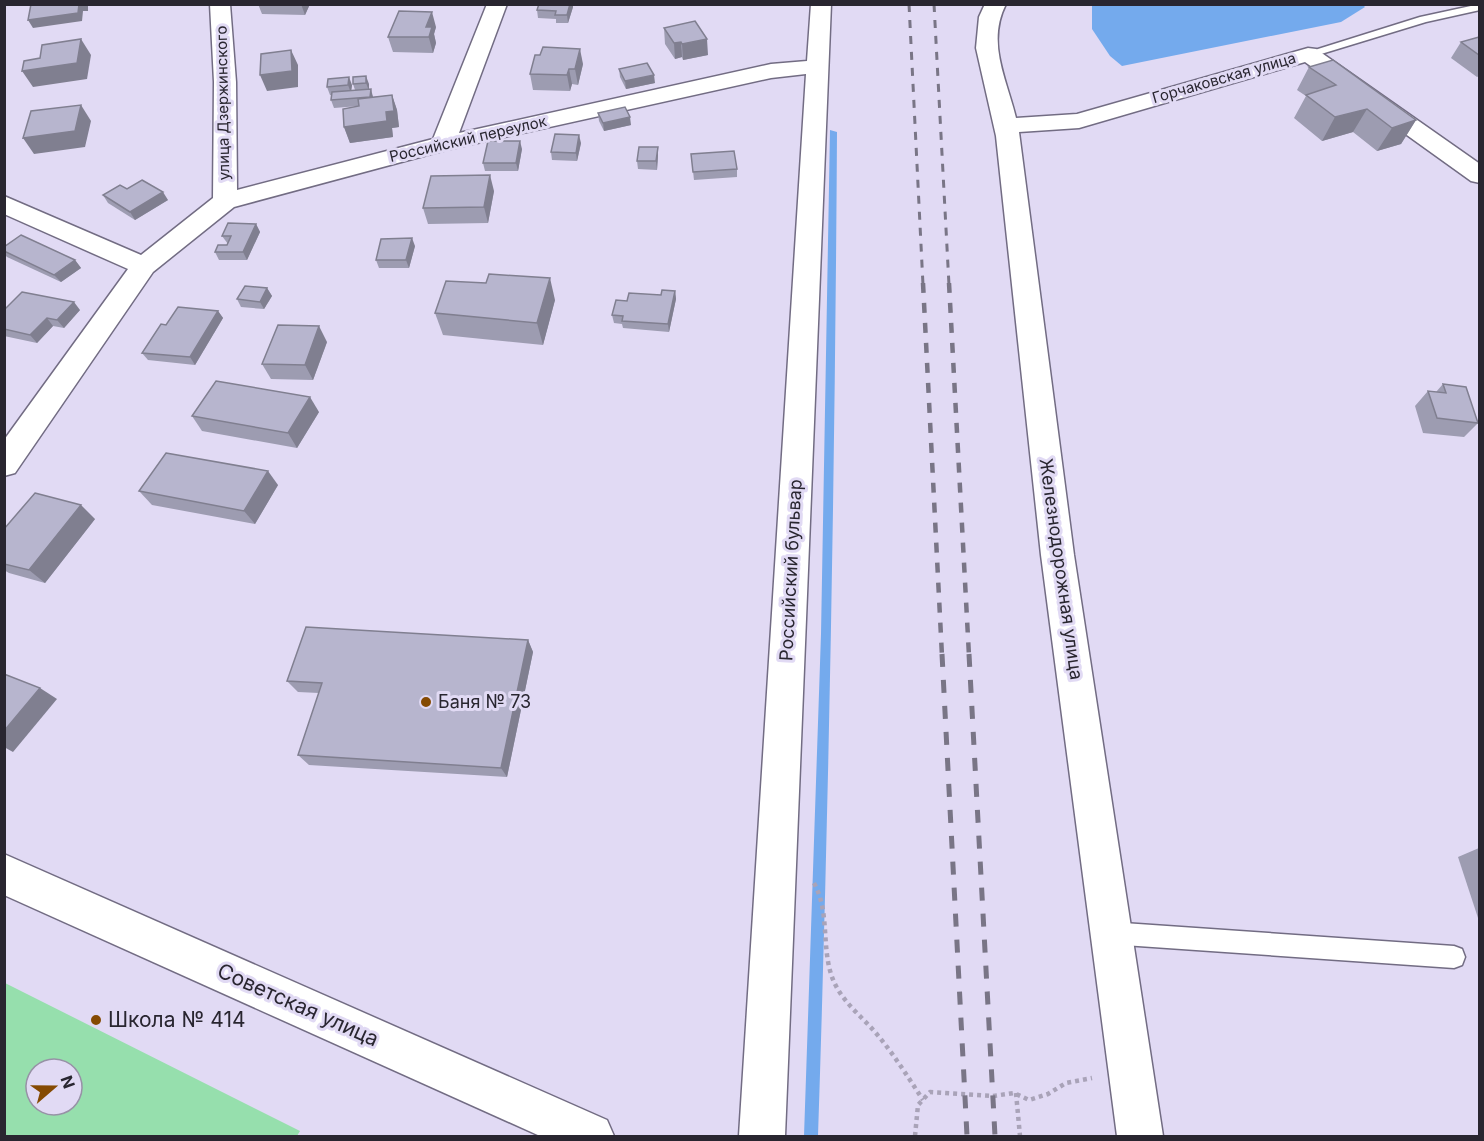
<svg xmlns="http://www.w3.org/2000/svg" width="1484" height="1141" font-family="Inter,sans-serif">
<rect width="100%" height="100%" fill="#e1daf4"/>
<path fill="#96dfad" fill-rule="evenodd" d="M5 983 300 1131 297 1136H5ZM36 1069H72V1105H36Z"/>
<polygon fill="#74aaed" points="1362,4 1365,7 1341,22 1122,66 1110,56 1092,29 1092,5"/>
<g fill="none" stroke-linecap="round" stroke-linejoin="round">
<path fill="#74aaed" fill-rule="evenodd" d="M830 130 837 132C835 467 829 801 818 1136H804L821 634Z"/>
<defs>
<g id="service">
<polygon points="1480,4 1480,10 1426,22 1308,58 1302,54 1420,17"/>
<polygon points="1109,922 1454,946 1462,949 1465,957 1462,965 1454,968 1109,944 1101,941 1098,933 1101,925"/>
</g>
<g id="minor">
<polygon points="210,4 230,4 236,82 237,190 433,139 487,4 507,4 459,133 771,64 807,61 811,4 831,4 785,1136 739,1136 806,74 771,78 446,150 234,207 153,272 15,473 4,476 4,440 128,269 4,214 4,196 141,255 213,198 214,82"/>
<path d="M985 4H1006C986 43 1007 80 1016 118L1077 114 1308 48 1316 49 1480 164V183L1471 181 1305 62 1079 128 1019 132 1074 555 1163 1136H1117L1041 555 996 136 976 48 979 17Z"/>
<polygon points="4,854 607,1120 614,1136 540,1136 4,895"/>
</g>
</defs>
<use href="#service" stroke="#726c83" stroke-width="3"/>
<use href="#minor" stroke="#726c83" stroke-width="3"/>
<g stroke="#a9a3b8" stroke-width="4.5" stroke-dasharray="4 4" stroke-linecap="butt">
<path d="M814 883C831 914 820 950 834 982 843 1002 861 1016 875 1032 893 1053 908 1077 923 1100"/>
<polyline points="1016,1093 1020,1136"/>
<polyline points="915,1136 918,1105 930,1092 993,1096 1014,1093 1029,1100 1048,1094 1066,1083 1092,1078"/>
</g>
<use href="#service" fill="#fff" fill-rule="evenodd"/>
<use href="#minor" fill="#fff" fill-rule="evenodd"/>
<g stroke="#797586" stroke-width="3" stroke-dasharray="8 8" stroke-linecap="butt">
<polyline points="909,4 923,285"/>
<polyline points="934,4 949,285"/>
</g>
<g stroke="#797586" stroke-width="4.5" stroke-dasharray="10 10" stroke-linecap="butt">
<polyline points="923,283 942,656"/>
<polyline points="949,283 969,656"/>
</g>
<g stroke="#797586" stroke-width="5" stroke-dasharray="13 13" stroke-linecap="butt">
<polyline points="942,654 967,1136"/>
<polyline points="969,654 995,1136"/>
</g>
</g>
<g fill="#9d9cb1">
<polygon points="258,4 310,4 305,15 262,14"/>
<polygon points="539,4 573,4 573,7 568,23 556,23 556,19 538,18 537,10"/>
<polygon points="436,27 434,34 436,43 433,53 393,52 388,37"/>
<polygon points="664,28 708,55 683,60 682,57 675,59 665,44"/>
<polygon points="1479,37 1479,76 1477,77 1451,58 1461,42"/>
<polygon points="583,64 578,85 572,84 570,91 533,90 530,74"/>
<polygon points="1309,67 1416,120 1401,144 1377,151 1353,132 1322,141 1294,118 1306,96 1297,90"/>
<polygon points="619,69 655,83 626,89 620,77"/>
<polygon points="353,77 369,84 369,89 373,97 392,95 397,110 399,127 392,128 393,137 350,143 344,127 359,106 334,108 331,100 332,95 330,95 327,87 352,85 351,90 355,90 353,84"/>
<polygon points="598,113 631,125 604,131 599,121"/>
<polygon points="581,143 577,161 552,160 551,152"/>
<polygon points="522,149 518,171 485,171 483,163"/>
<polygon points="691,154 737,169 737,177 694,180"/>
<polygon points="658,155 657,170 638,169 637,161"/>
<polygon points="127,189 168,200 135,220 108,203 103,195"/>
<polygon points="494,191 488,223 428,224 423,208"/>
<polygon points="256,224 260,232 247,260 219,260 215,252 228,244 222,236"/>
<polygon points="415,246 409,268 379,268 376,260"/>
<polygon points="4,247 75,260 81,268 61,282 7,257 4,254"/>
<polygon points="267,288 272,296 264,309 241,307 237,299"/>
<polygon points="675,291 676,299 669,332 623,328 622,324 614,323 612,315 627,301 661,295"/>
<polygon points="555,300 543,345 443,335 435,313"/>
<polygon points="4,310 80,310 64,328 53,326 37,343 4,336"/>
<polygon points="218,311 223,318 195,365 148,360 142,353 166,325"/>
<polygon points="327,342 313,380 271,379 262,364"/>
<polygon points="1443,384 1478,423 1464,437 1423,433 1415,406 1428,391 1436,392"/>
<polygon points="319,412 297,448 202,431 192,416"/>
<polygon points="278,485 255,524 152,505 139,491"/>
<polygon points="95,519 45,583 9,573 4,570 4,529"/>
<polygon points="528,640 533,652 507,777 309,765 298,755 319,693 298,692 287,681"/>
<polygon points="1479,848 1479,921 1458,857"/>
</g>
<g fill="#807f90">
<polygon points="79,4 88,4 88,11 83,11 82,21 33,28 28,20"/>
<polygon points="301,4 310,4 305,15"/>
<polygon points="570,4 573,4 573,7 568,23 567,15"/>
<polygon points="432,12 436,27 434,34 436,43 433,53 426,27"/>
<polygon points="81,39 91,55 87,79 33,87 22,71"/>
<polygon points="707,39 708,55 683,60 682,44"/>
<polygon points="681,42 682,57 675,59 674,43"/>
<polygon points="580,49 583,64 578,85 575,69"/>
<polygon points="291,50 298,65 298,87 267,91 260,75"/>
<polygon points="569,69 572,84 570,91 567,75"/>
<polygon points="654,75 655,83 626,89 625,81"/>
<polygon points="366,76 369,84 369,91 366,83"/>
<polygon points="349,77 352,85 351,93 348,85"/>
<polygon points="371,89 373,97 370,97"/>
<polygon points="392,95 397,110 399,127 392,128 393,137 350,143 344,127 386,112"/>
<polygon points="81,105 91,121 85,147 34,154 23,138"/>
<polygon points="1367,109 1353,132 1322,141 1335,117"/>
<polygon points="630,117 631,125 604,131 603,123"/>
<polygon points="1416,120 1401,144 1377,151 1392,128"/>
<polygon points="579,135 581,143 577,161 576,153"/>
<polygon points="520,141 522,149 518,171 516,163"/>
<polygon points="658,147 658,155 657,170 656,161"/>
<polygon points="490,175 494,191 488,223 484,207"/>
<polygon points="163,192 168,200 135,220 130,212"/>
<polygon points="256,224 260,232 247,260 243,252"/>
<polygon points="412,238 415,246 409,268 406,260"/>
<polygon points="75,260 81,268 61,282 54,275"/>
<polygon points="550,278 555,300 543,345 537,323"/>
<polygon points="267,288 272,296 264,309 260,302"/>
<polygon points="675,291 676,299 669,332 668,324"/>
<polygon points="74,302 80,310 64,328 57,320"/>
<polygon points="218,311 223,318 195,365 190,357"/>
<polygon points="47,318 53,326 37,343 30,335"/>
<polygon points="319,326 327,342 313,380 305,365"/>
<polygon points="310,397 319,412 297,448 288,433"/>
<polygon points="268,471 278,485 255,524 244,511"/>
<polygon points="81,505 95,519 45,583 29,570"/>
<polygon points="528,640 533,652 507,777 501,768"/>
<polygon points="40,688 57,699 13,752 4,747 4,731"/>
</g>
<g fill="#b7b5ce" stroke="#807f90" stroke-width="1.5">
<polygon points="31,4 79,4 78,13 28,20"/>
<polygon points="539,4 570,4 567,15 555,15 556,11 537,10"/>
<polygon points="399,11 432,12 426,27 432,27 429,37 388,37"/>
<polygon points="695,21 707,39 682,44 681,42 674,43 664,28"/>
<polygon points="1479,37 1479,55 1461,42"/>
<polygon points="81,39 77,63 22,71 24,61 40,58 42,45"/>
<polygon points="543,47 580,49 575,69 569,69 567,75 530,74 535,55 540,55"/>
<polygon points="291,50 292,71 260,75 261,54"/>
<polygon points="1333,60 1416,120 1392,128 1367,109 1335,117 1306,95 1336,85 1309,67"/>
<polygon points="647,63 654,75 625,81 619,69"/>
<polygon points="366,76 366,83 353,84 353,77"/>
<polygon points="349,77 348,85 327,87 328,79"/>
<polygon points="371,89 370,97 331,100 332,92"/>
<polygon points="392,95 394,111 386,112 387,121 344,127 343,109 359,106 358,99"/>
<polygon points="81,105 75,131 23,138 31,111"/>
<polygon points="625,107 630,117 603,123 598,113"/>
<polygon points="555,134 579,135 576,153 551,152"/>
<polygon points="488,141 520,141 516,163 483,163"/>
<polygon points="639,147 658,147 656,161 637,161"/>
<polygon points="734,151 737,169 693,172 691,154"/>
<polygon points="490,175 484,207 423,208 431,176"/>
<polygon points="142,180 163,192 130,212 103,195 120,185 127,189"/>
<polygon points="228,223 256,224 243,252 215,252 218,245 227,245 231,236 222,236"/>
<polygon points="21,235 75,260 54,275 4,251 4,247"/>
<polygon points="412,238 406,260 376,260 381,239"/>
<polygon points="489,274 550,278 537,323 435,313 446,281 486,283"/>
<polygon points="245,286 267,288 260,302 237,299"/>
<polygon points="662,290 675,291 668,324 622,321 623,316 612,315 616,300 627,301 629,293 661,295"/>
<polygon points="22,292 74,302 57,320 47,318 30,335 4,329 4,310"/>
<polygon points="178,307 218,311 190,357 142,353 161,324 166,325"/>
<polygon points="278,325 319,326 305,365 262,364"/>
<polygon points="216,381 310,397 288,433 192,416"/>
<polygon points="1443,384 1466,387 1478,423 1437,418 1428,391 1446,393"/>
<polygon points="166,453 268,471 244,511 139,491"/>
<polygon points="35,493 81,505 29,570 4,564 4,529"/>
<polygon points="306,627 528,640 501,768 298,755 322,683 287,681"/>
<polygon points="4,674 40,688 4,731"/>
</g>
<g fill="#854a02" stroke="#e1daf4" stroke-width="2">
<circle cx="426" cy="702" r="6"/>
<circle cx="96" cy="1020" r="6"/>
</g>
<g text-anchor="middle" stroke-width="6" stroke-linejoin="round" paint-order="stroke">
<g font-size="15" fill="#292630" stroke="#e1daf4">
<text transform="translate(1224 78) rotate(-16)" y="5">Горчаковская улица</text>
<text transform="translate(223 103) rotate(-91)" y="5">улица Дзержинского</text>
<text transform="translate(468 139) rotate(-13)" y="5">Российский переулок</text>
</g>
<g font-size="18" fill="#292630" stroke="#e1daf4">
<text transform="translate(1061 569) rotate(82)" y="6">Железнодорожная улица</text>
<text transform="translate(791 570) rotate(-87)" y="6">Российский бульвар</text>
</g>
<g font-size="18" fill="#292630" stroke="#e1daf4" text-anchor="start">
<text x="438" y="708">Баня № 73</text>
</g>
<g font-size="21" fill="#292630" stroke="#e1daf4">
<text transform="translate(298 1005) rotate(24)" y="7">Советская улица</text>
</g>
<g font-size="21" fill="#292630" stroke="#e1daf4" text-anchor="start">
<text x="108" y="1027">Школа № 414</text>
</g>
</g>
<rect width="1484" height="1141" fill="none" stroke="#292630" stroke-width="12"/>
<g transform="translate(54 1087) rotate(70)"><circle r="28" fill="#e1daf4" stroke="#9792a6" stroke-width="1.5"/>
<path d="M0-4.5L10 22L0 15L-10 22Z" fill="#854a02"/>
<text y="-9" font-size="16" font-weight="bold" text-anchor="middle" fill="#292630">N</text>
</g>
</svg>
